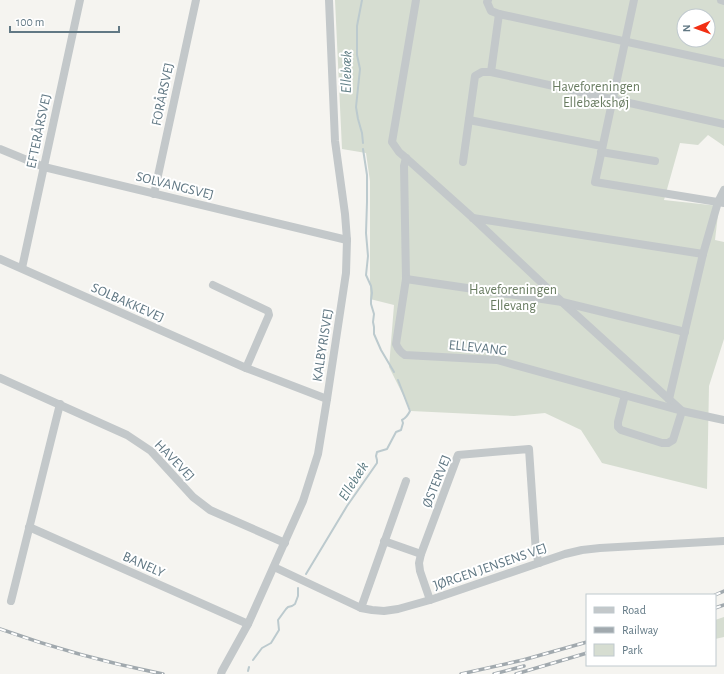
<svg xmlns="http://www.w3.org/2000/svg" width="724" height="674" font-family="'Alegreya Sans',sans-serif">
<rect width="100%" height="100%" fill="#f5f4f0"/>
<g fill="#d6ddd1" fill-rule="evenodd">
<path d="M335 0H724V146L708 135 698 145 680 143 664 200 719 206 715 240 724 242V339L709 386 707 489 602 463 581 430 545 413 514 416 411 411 389 367 394 305 370 299V181L366 153 342 149ZM684 16H708V40H684Z"/>
<polygon points="724,617 724,637 715,639 715,620"/>
</g>
<g fill="none" stroke-linecap="round" stroke-linejoin="round">
<g stroke="#bccace" stroke-width="2">
<polyline points="362,0 357,26 357,55 360,69 356,107 358,119 362,133 363,143"/>
<polyline points="363,149 367,175 367,202 366,233 368,256 366,275 371,286 372,293 371,300 371,304 374,314 373,322 374,327 374,334 381,350 394,372"/>
<path d="M306 574 347 506 377 463V460L376 456 377 452 387 449 396 432 401 430 403 423 402 420C406 418 408 415 410 411L398 380"/>
<polyline points="253,660 262,648 271,643 279,630 278,620 286,609 288,607 292,606 295,604 298,596 298,588"/>
<polyline points="248,671 249,667"/>
</g>
<g stroke="#c3c8ca" stroke-width="8">
<polyline points="416,0 392,142 399,152 406,158 473,218 562,302 682,411 673,440 668,443 662,443 621,430 618,427 618,422 625,395"/>
<polyline points="488,0 487,2 491,11 499,14 724,63"/>
<polyline points="634,0 595,182 724,203"/>
<polyline points="721,0 724,1"/>
<polyline points="491,72 499,14"/>
<polyline points="469,120 602,146"/>
<polyline points="0,149 44,167 347,240"/>
<polyline points="601,152 655,161"/>
<path d="M406 158 404 166 406 279 396 344C398 349 400 352 405 355L497 360 682 411 724 420"/>
<polyline points="463,162 475,76 482,72 491,72 724,124"/>
<polyline points="154,194 196,0"/>
<polyline points="473,218 703,254"/>
<polyline points="0,259 246,368 327,399"/>
<polyline points="22,268 80,0"/>
<polyline points="406,279 562,302 685,332"/>
<polyline points="213,285 268,311 269,315 246,368"/>
<polyline points="0,378 127,435 151,451 193,497 210,510 285,543"/>
<polyline points="669,399 703,254 718,202 724,190"/>
<polyline points="29,527 248,624"/>
<polyline points="384,541 421,554"/>
<polyline points="274,567 361,608 372,610 384,611 398,609 430,600 565,554 582,550 600,548 724,541"/>
<polyline points="430,600 420,571 419,563 421,554 458,455 529,449 536,553 539,563"/>
<polyline points="11,601 60,404"/>
<polyline points="361,608 406,481"/>
<polyline points="221,674 222,671 248,624 303,501 318,454 327,399 346,273 347,240 345,214 335,141 329,0"/>
</g>
<defs>
<g id="rail">
<polyline points="715,595 724,591"/>
<polyline points="715,608 724,605"/>
<path d="M0 629C53 648 107 663 163 674"/>
<polyline points="461,674 523,660 587,642"/>
<polyline points="494,674 524,666"/>
<polyline points="516,674 587,653"/>
</g>
</defs>
<use href="#rail" stroke="#a1a9ae" stroke-width="3.5"/>
<use href="#rail" stroke="#fff" stroke-width="2" stroke-dasharray="6" stroke-linecap="butt"/>
</g>
<g text-anchor="middle" stroke-width="4" stroke-linejoin="round" paint-order="stroke">
<g font-size="14" fill="#687b60" stroke="#fff">
<text x="596" y="91">Haveforeningen<tspan x="596" dy="16">Ellebækshøj</tspan></text>
<text x="513" y="294">Haveforeningen<tspan x="513" dy="16">Ellevang</tspan></text>
</g>
<g font-size="14" fill="#617884" stroke="#fff">
<text transform="translate(162 94) rotate(-78)" y="5">FORÅRSVEJ</text>
<text transform="translate(38 131) rotate(-78)" y="5">EFTERÅRSVEJ</text>
<text transform="translate(175 185) rotate(14)" y="5">SOLVANGSVEJ</text>
<text transform="translate(128 302) rotate(24)" y="5">SOLBAKKEVEJ</text>
<text transform="translate(322 345) rotate(-81)" y="5">KALBYRISVEJ</text>
<text transform="translate(478 347) rotate(6)" y="5">ELLEVANG</text>
<text transform="translate(175 460) rotate(46)" y="5">HAVEVEJ</text>
<text transform="translate(436 481) rotate(-68)" y="5">ØSTERVEJ</text>
<text transform="translate(144 564) rotate(24)" y="5">BANELY</text>
<text transform="translate(490 566) rotate(-19)" y="5">JØRGEN JENSENS VEJ</text>
</g>
<g font-size="15" font-style="italic" fill="#5c7b82" stroke="#fff">
<text transform="translate(346 72) rotate(-89)" y="5">Ellebæk</text>
<text transform="translate(353 481) rotate(-58)" y="5">Ellebæk</text>
</g>
</g>
<rect x="586" y="594" width="130" height="72" fill="#ffffff" stroke="#c0c9ce"/>
<rect x="594" y="607" width="20" height="6" fill="#c3c8ca" stroke="#c0c9ce"/>
<text x="622" y="614" font-size="12" fill="#617884">Road</text>
<rect x="594" y="627" width="20" height="6" fill="#a1a9ae" stroke="#c0c9ce"/>
<text x="622" y="634" font-size="12" fill="#617884">Railway</text>
<rect x="594" y="644" width="20" height="12" fill="#d6ddd1" stroke="#c0c9ce"/>
<text x="622" y="654" font-size="12" fill="#617884">Park</text>
<g transform="translate(696 28) rotate(268)"><circle r="19" fill="#ffffff" stroke="#c0c9ce"/>
<path d="M0-3L7 15L0 10L-7 15Z" fill="#f22f13"/>
<text y="-6" font-size="11" font-weight="bold" text-anchor="middle" fill="#617884">N</text>
</g>
<path d="M10 26v6h109v-6" fill="none" stroke="#617884" stroke-width="2"/>
<text x="16" y="26" font-size="12" fill="#617884" stroke="#ffffff" stroke-width="3" paint-order="stroke">100 m</text>
</svg>
